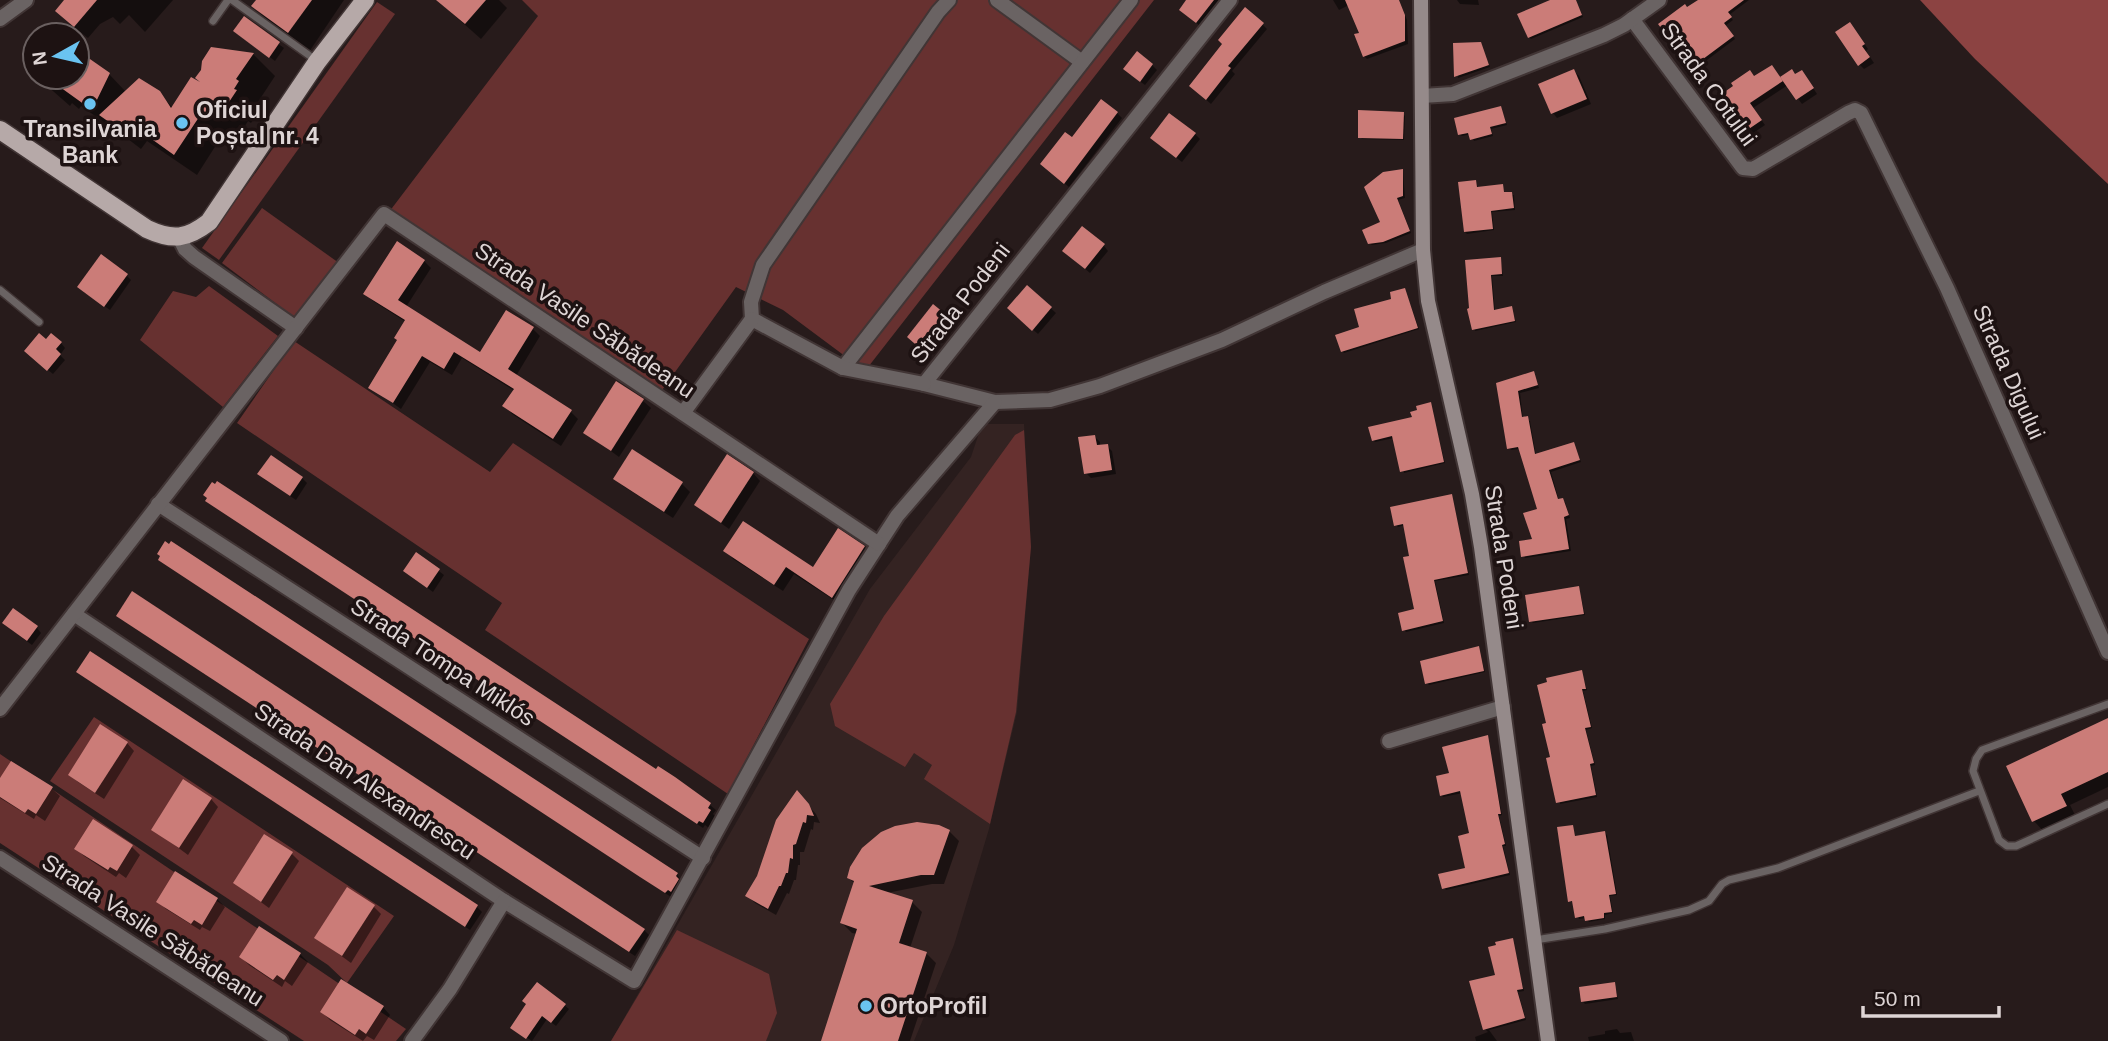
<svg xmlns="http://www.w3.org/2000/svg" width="2108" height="1041" font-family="Helvetica,sans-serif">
<rect width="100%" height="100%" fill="#271b1b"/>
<polygon fill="#342322" points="982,424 1024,424 1031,547 1017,712 989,829 954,945 914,1041 611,1041 870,589 971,457"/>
<g fill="#673130">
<polygon points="522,0 1154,0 865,371 783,310 736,287 660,393 389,212 538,16"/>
<polygon points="377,2 395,14 219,260 202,248"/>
<polygon points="262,208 339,263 295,318 222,263"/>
<polygon points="209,286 278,336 223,407 140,340 173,291 196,297"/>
<polygon points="294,341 490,472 513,443 809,639 728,794 485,630 502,603 237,423"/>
<polygon points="1024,430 1031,547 1016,712 990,824 924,779 932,765 914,753 905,767 835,726 830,704 884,616 1015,435"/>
<polygon points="94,717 394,916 347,983 328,965 50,781"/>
<polygon points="0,754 406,1029 396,1041 304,1041 0,843"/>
<polygon points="677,930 769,974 777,1013 766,1041 611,1041"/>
</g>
<polygon fill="#8c4342" points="1920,0 2108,0 2108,184 1975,59"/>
<g fill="#0007">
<polygon points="77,0 173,0 145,32 129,15 120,24 113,17 100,24 88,38 70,24"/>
<polygon points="258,0 344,0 309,52 273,26 253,6"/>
<polygon points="437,0 499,0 507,8 481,39"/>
<polygon points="1188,0 1222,0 1201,27 1186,14"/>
<polygon points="1333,0 1399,0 1407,20 1408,44 1367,59 1364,56 1361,34 1349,5 1339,10"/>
<polygon points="1457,0 1478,0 1479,5 1460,4"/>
<polygon points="1554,0 1575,0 1583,17 1531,39 1529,37"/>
<polygon points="1701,0 1749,0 1729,15 1733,20 1725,26 1735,39 1695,69 1661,24"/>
<polygon points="244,19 284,48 275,61 241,36"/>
<polygon points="1262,24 1267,29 1232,71 1235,74 1211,104 1196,91"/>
<polygon points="1854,29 1868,49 1866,51 1874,63 1864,69 1860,65"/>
<polygon points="35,43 35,72 24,60"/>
<polygon points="1480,44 1490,67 1458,78 1455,45"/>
<polygon points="212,49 253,54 275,76 258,102 260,104 255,111 257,114 251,123 248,121 243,129 241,127 234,137 225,131 197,175 147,141 141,149 115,129 115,130 81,106 79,109 72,103 70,106 37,77 77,77 77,52 109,74 126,92 159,93 173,108 204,87"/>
<polygon points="1152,65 1157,70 1145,85 1130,74"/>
<polygon points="1574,71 1579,76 1591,104 1557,118 1553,113"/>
<polygon points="1796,76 1806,77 1817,94 1802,104 1788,85 1753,108 1765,125 1743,140 1739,136 1755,78 1781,79"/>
<polygon points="1501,108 1507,125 1491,129 1493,136 1474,141 1471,134 1462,136 1460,135"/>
<polygon points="1117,113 1122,118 1069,187 1047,169 1072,140"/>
<polygon points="1403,114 1405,116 1404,140 1362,139 1360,137"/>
<polygon points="1195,134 1200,139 1182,162 1157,143"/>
<polygon points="1403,171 1405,198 1398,200 1411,233 1386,243 1372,245 1369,243 1382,223"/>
<polygon points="1476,182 1478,188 1502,186 1505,194 1514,195 1515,210 1492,212 1494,230 1467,234 1465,232"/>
<polygon points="1104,246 1108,251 1090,273 1069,255"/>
<polygon points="1500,259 1503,276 1492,276 1495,312 1511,308 1516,322 1475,331 1469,310"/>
<polygon points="424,261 431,268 406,307 481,354 533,329 540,336 516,376 571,412 578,419 561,446 512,414 505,406 515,391 462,358 452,375 430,362 401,409 370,387 399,341 406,322 373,301 366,293"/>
<polygon points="127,276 131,280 110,310 84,292"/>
<polygon points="1027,287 1056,313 1038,334 1014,313"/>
<polygon points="1405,290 1419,329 1344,353 1342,351 1361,329"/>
<polygon points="947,318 952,323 928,353 914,342"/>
<polygon points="46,341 61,343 65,348 60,355 65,360 53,374 31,356"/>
<polygon points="1533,373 1539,388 1520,393 1523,419 1530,421 1536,456 1574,444 1581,462 1551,472 1559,501 1565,502 1570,518 1566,519 1571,551 1525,558 1523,556 1534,540 1539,510 1520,449 1511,450 1509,448 1498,384"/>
<polygon points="643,401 651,408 619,457 585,432"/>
<polygon points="1430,404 1445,463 1404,473 1394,438 1375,442 1373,440 1414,418"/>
<polygon points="1095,437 1100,442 1100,447 1107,446 1112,451 1116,474 1091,478 1086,473"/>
<polygon points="632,451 682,484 690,492 673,518 623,486 615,478"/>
<polygon points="753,473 760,481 729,529 696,505"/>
<polygon points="302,478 307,483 296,500 264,479"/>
<polygon points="1451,496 1469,575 1435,581 1444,623 1406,632 1404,630 1416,611 1411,558 1405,525 1398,527 1396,525"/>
<polygon points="207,501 656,771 658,768 710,805 716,810 713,814 716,817 709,828 705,825 703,828"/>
<polygon points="864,547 871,555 840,604 794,574 783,591 733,559 726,551 813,570"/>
<polygon points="417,554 444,575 433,592 410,575"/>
<polygon points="165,564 677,874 683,885 677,895 673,893 671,897"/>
<polygon points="1579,588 1585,615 1533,623 1531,621"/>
<polygon points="123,620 644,930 649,935 635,956"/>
<polygon points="9,628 37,628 41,633 32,645"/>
<polygon points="1478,648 1485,672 1429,685 1427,683"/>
<polygon points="91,653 477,907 482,912 470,930 83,676"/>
<polygon points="1581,672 1587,690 1583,691 1592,728 1586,730 1595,765 1591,766 1597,797 1560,804 1548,724"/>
<polygon points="2108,720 2108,787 2070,805 2076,817 2044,832 2034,821"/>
<polygon points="1487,737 1502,815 1499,816 1506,846 1503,846 1510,875 1446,890 1444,888 1468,869 1471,835 1463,793 1443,797 1441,795 1451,775"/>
<polygon points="127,743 134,751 104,799 78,782 70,775"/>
<polygon points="0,782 52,789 60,796 45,821 36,815 34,819 0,798"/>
<polygon points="797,793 816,814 820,823 814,822 813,830 811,829 804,852 800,852 800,865 798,865 796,880 794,880 789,894 787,893 776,915 755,903 747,895 759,876"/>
<polygon points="211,799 218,807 188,855 153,829"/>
<polygon points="93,822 132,847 140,855 126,878 119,873 116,877 84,856 76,848"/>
<polygon points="1572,826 1576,838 1605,833 1607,835 1617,895 1610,896 1613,913 1605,915 1605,919 1589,922 1586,918 1579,919 1574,903 1570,901"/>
<polygon points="949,831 959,841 944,884 932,884 887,893 912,902 922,912 910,948 926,953 936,963 910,1041 822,1041 857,934 852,933 842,923 855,884 849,878"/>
<polygon points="292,854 299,861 269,908 235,883"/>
<polygon points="217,899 225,907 210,931 202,927 200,930 166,909 158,901"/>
<polygon points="374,907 381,914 351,963 317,938"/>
<polygon points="260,928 300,954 308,962 292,986 285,981 282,987 249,965 241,957"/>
<polygon points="1512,940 1524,991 1518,992 1526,1020 1489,1030 1497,1041 1476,1041 1475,1037 1488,1032 1485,1029 1497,977"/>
<polygon points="1614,984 1618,999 1585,1004 1583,1002"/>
<polygon points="564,1005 569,1009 556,1026 547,1019 532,1041 512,1028"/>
<polygon points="383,1007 390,1015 374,1040 367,1036 363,1041 330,1020 322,1012"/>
<polygon points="1617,1029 1620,1033 1631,1032 1634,1041 1589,1041 1588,1037 1605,1034 1605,1031"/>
</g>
<g fill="#cb7c78">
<polygon points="64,0 97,0 74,27 55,11"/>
<polygon points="256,0 312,0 288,33 251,6"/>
<polygon points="436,0 486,0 465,24"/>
<polygon points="1186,0 1214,0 1196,23 1179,10"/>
<polygon points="1345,0 1399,0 1405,15 1405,41 1363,57 1354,34 1359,33"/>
<polygon points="1550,0 1576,0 1582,15 1528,38 1517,14"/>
<polygon points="1698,0 1744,0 1728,12 1732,17 1724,23 1734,36 1691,68 1658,24 1685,4 1687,7"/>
<polygon points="1245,7 1264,23 1228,66 1231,68 1206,100 1189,86 1222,44 1218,40"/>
<polygon points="244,16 280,42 269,58 233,31"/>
<polygon points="1850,22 1865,44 1862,46 1870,57 1858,66 1835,32"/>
<polygon points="1481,42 1489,65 1454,77 1453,43"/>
<polygon points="211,47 254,53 236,79 239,81 234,89 237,90 229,102 226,100 221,108 218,106 211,116 203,111 174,155 125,120 119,129 99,115 139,78 160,91 171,108 191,77 200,82 195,78 201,70 202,61"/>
<polygon points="77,50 110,73 92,110 46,77 77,77"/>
<polygon points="1137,51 1153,64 1140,82 1123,69"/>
<polygon points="1772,65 1783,81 1750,103 1762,120 1737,137 1713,100 1733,86 1731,83 1750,70 1754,76"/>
<polygon points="1574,69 1587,99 1551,114 1538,84"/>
<polygon points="1792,69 1795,74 1802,70 1814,88 1796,100 1780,77"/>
<polygon points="1101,99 1118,112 1064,184 1040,164 1065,132 1072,137"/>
<polygon points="1501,106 1506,123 1490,127 1492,134 1470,140 1468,133 1458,135 1454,118"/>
<polygon points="1358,110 1404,112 1403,139 1358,138"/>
<polygon points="1169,113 1196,133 1176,158 1150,138"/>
<polygon points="1403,169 1403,196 1397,198 1410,231 1383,242 1368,244 1362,230 1380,222 1364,187 1383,172"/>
<polygon points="1476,180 1477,187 1503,184 1504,192 1512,192 1514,208 1491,211 1493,229 1464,232 1458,182"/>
<polygon points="1082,226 1105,244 1085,269 1062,251"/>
<polygon points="397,241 425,260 398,300 480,352 506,310 534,327 508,369 572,410 553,439 502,406 514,389 454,352 444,369 422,356 393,403 368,388 397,340 394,338 405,320 363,294"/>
<polygon points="101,254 128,274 104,307 77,287"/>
<polygon points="1501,257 1502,274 1491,275 1494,310 1512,306 1515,321 1472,330 1467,309 1469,308 1465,260"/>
<polygon points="1027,285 1052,307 1032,331 1007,308"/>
<polygon points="1405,288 1418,328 1341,352 1335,335 1359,327 1354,309 1391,299 1390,292"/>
<polygon points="933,304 949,317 922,350 907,337"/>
<polygon points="39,333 46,339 51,333 62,342 56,349 61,354 47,371 24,351"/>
<polygon points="1534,371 1538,385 1518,391 1522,417 1528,416 1535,454 1574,442 1580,460 1549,470 1558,499 1563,498 1569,515 1564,517 1569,549 1521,557 1519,541 1532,539 1523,513 1537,509 1518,447 1507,449 1496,383"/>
<polygon points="616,381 644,399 611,451 583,433"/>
<polygon points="1431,402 1444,462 1400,472 1392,436 1372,441 1368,427 1412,417 1410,412 1417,410 1416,406"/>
<polygon points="1095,435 1097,445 1108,444 1112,470 1084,474 1078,437"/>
<polygon points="632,449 683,482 664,512 613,479"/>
<polygon points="727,454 754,472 721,523 694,505"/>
<polygon points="271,455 303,477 290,496 257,474"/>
<polygon points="217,481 656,769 658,766 675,777 711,803 708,808 711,810 703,823 699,821 697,824 205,501 207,498 203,495 212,482 215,484"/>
<polygon points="1452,494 1468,573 1434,580 1443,621 1402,631 1398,613 1414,609 1403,557 1409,556 1403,524 1394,526 1390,507"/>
<polygon points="743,521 813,567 838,528 865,546 832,598 786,567 774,585 723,551"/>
<polygon points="165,541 169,544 171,541 678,873 676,876 679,879 671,892 668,890 665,893 640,877 158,560 160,556 157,554"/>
<polygon points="416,552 440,569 427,588 403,571"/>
<polygon points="1579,586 1584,614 1529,622 1525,595"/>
<polygon points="132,591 645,929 629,952 116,616"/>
<polygon points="13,608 38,626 27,641 2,623"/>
<polygon points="1479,646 1484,671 1425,684 1420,661"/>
<polygon points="90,651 478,905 465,927 76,672"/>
<polygon points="1582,670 1586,689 1582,689 1591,727 1585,728 1594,763 1590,764 1596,795 1556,803 1546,758 1550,757 1542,724 1546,723 1537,685 1547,682 1546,678"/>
<polygon points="2108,718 2108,772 2061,794 2067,806 2032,822 2006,766"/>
<polygon points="100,724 128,742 95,793 68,775"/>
<polygon points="1488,735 1501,814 1498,814 1505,844 1502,845 1509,873 1442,889 1438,874 1465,868 1458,836 1469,833 1460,791 1440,796 1436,776 1449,773 1442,747"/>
<polygon points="11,761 53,787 36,814 28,809 25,813 0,797 0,778"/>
<polygon points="183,779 212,798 179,848 151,830"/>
<polygon points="797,790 809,804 814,816 807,815 806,823 803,822 796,844 793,845 793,859 790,858 788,873 786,873 781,886 779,886 768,909 745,896 757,876 776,820"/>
<polygon points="93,819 133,845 117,871 110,867 108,870 74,849"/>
<polygon points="917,822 939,825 950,830 934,875 921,875 869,886 913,900 899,943 927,952 898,1041 821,1041 857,929 840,923 854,881 847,878 850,867 862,848 881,832 895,826"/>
<polygon points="1573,825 1575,836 1605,831 1616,894 1609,895 1612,912 1604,913 1604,918 1585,921 1584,916 1575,918 1572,901 1568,902 1557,827"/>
<polygon points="264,834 293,852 261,902 233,883"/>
<polygon points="175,871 218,898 202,925 194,920 191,924 156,902"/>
<polygon points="347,887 375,905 342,956 314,938"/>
<polygon points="259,926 301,953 284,980 277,975 273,980 239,957"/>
<polygon points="1513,938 1523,989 1517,990 1525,1018 1483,1030 1469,981 1495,975 1488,947 1496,945 1495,942"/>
<polygon points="341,979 384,1006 366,1034 359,1029 355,1035 320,1012"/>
<polygon points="537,982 566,1004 551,1023 542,1016 526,1039 510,1028 526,1004 522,1001"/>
<polygon points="1615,982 1617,997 1581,1002 1579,987"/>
</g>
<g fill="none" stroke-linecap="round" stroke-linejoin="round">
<defs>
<g id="lane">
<polyline points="232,0 317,61"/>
<polyline points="213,21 228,0"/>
<polyline points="0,290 39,322"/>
<polyline points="2108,704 1982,750 1976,759 1973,771 1999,840 2007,846 2016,846 2108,804"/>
<polyline points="1535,940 1605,929 1689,910 1709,901 1722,884 1729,880 1778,868 1979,791"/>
</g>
<g id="street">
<polyline points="997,0 1082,62"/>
<polyline points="1230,0 924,384 995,402 1050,400 1100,386 1222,340 1324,292 1423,250"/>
<polyline points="0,19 26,0"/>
<polyline points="1632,19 1743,168 1753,169 1848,113 1855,110 1861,113 1947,288 2108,652"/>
<polyline points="1422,96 1453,94 1604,35 1624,25 1659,0"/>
<polyline points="179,237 185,249 194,257 296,328"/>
<polyline points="843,368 1131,0"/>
<polyline points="924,384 843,368 752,319 751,302 763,265 938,12 949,0"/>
<polyline points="683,413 752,319"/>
<polyline points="158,504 703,858"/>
<polyline points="74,614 504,901 634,981 849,590 897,516 995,402"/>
<polyline points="0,709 384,214 879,544"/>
<polyline points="1389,741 1503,707"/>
<polyline points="0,858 281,1041"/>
<polyline points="412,1041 450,989 504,901"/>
</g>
<polyline id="secondary" points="1421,0 1423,250 1428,301 1472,494 1481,547 1548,1041"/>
<path id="primary" d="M0 130 147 229C173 241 187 239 209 222L317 62 365 0"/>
</defs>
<use href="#lane" stroke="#413535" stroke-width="10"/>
<use href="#street" stroke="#413535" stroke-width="18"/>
<use href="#secondary" stroke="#413535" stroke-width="18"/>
<use href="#primary" stroke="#413535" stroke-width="21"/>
<use href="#lane" stroke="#6a6363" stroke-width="7"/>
<use href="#street" stroke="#6a6363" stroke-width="14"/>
<use href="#secondary" stroke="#958a8a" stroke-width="14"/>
<use href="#primary" stroke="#b6a9a8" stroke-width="18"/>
</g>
<g fill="#6ac3f1" stroke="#1d1212" stroke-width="2.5">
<circle cx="90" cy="104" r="7"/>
<circle cx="182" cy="123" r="7"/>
<circle cx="866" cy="1006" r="7"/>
</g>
<g text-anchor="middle" stroke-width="7" stroke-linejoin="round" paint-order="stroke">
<g font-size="23" fill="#ded5d5" stroke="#1d1212">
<text transform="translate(1709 84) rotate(54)" y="8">Strada Cotului</text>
<text transform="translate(960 303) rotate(-52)" y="8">Strada Podeni</text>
<text transform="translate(585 320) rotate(34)" y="8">Strada Vasile Săbădeanu</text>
<text transform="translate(2009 372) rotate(66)" y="8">Strada Digului</text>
<text transform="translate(1504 557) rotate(81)" y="8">Strada Podeni</text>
<text transform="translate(443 662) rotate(33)" y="8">Strada Tompa Miklós</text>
<text transform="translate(365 781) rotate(34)" y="8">Strada Dan Alexandrescu</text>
<text transform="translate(153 930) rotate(33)" y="8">Strada Vasile Săbădeanu</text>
</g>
<g font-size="23" font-weight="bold" fill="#ded5d5" stroke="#1d1212" text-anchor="start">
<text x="196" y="118">Oficiul<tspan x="196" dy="26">Poștal nr. 4</tspan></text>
<text x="90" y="137" text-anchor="middle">Transilvania<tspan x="90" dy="26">Bank</tspan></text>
<text x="880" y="1014">OrtoProfil</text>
</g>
</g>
<g transform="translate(56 56) rotate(262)"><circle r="33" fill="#1d1212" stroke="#6a6060" stroke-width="2"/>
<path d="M0-5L12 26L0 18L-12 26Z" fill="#6ac3f1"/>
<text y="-10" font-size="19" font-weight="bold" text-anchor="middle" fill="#ded5d5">N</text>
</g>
<path d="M1863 1006v10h136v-10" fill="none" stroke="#ded5d5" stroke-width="3.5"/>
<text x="1874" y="1006" font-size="21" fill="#ded5d5" stroke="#1d1212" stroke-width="5" paint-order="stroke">50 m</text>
</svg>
